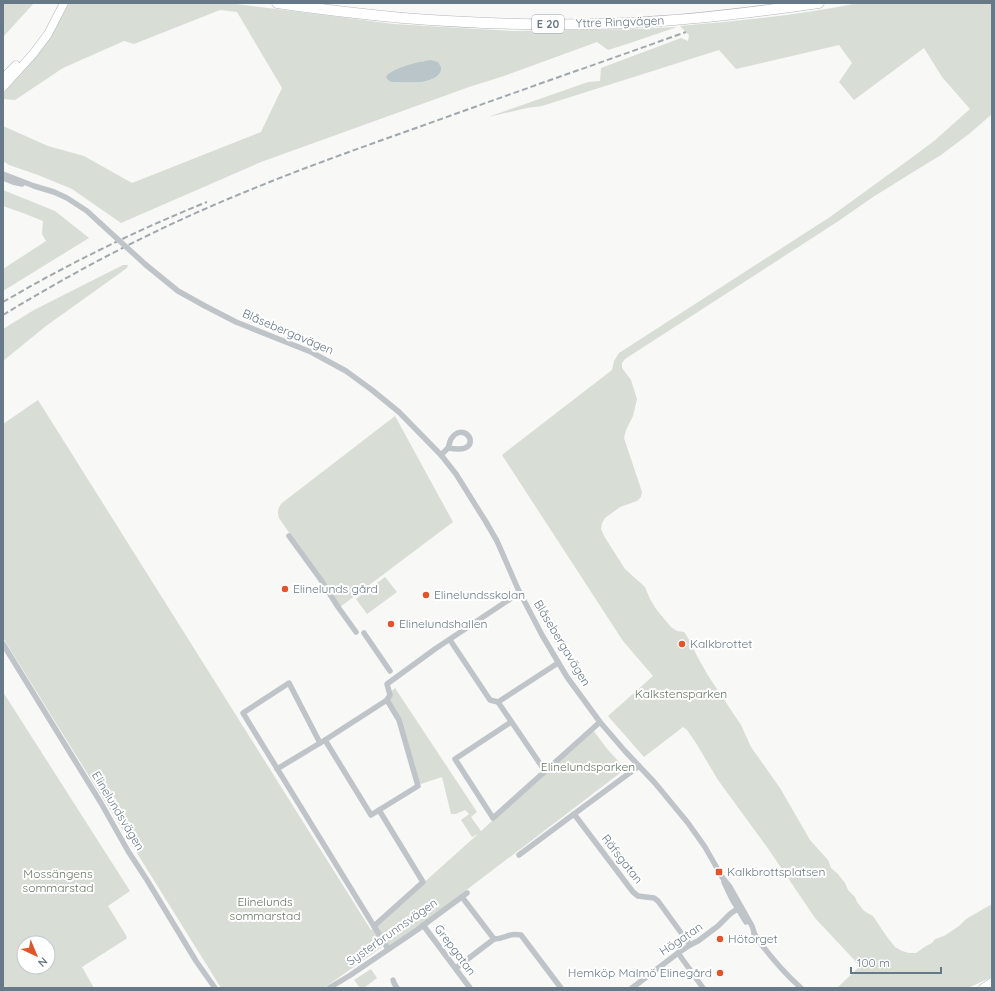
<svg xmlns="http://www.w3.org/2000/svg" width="995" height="991" font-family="Quicksand,sans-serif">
<rect width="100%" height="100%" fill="#f8f8f6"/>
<g fill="#d8ddd5" fill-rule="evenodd">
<polygon points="3,3 34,3 3,37"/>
<path d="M69 3H228L394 24 459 28 514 31 632 29 677 27 630 43 608 50 597 42 504 76 469 87 261 162 121 223 72 189 38 175 9 165 3 161V126L48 146 84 156 132 183 261 132 282 88 237 12 220 10 134 44 124 41 63 68 15 100 3 99V90L47 40 63 14ZM423 61 441 67C441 69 441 72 440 73 432 86 404 82 391 82L388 80 405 67Z"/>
<path d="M859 3H992V114L969 134 941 155 918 169 873 197 837 222 625 359 622 363V368L631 380 637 399 633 416 626 430 624 438 642 492 641 497 637 501 620 507 605 518 602 523 601 529 604 536 625 569 645 587 650 599 656 609 671 627 677 631 684 632C690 640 692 646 696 654 699 661 704 667 707 674L741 725 751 747 780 788 810 840 828 860 831 868 838 874 845 883 848 890 855 897 857 902 864 911 873 916 887 937 895 947 902 951 909 953H916L926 946 932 943 935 939 944 936 959 926 966 919 992 904V977L968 988H837L860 966 815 918 767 847 718 780 696 743 687 730 683 727 644 757 608 716 653 676 623 641 502 455 612 370 614 361 619 353 830 217 914 156 934 141 970 109 942 77 924 48 854 100 839 82 852 63 839 45 736 69 719 50 542 106 527 108 488 117 588 82 600 81 601 68 681 38 688 41 689 35 680 26C740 21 800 15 859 3Z"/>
<polygon points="3,190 55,211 89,238 3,291 3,269 46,241 42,234 43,221 23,213 3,206"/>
<polygon points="123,265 128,265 127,268 46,326 3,361 3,329 34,310"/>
<polygon points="38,400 371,930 478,834 472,837 461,820 469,814 465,810 456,814 451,814 442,777 421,784 416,781 407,741 386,696 395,688 477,812 471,817 481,831 593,730 608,750 624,767 624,770 393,946 388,949 374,935 382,947 324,988 221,988 3,638 3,424"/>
<path d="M395 416 453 522 340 607 279 518C277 511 278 508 282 503Z"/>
<polygon points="385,577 397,592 367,614 356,599"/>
<path d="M3 692 130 891 108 906 127 937 126 939 82 967 94 988H3ZM24 943H48V967H24Z"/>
<polygon points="371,969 377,978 364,988 360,988 354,980"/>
</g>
<path fill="#b9c5c9" d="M431 60 438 62 441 67C441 69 441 72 440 73 431 86 404 82 391 82L388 80 386 77C391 68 421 61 431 60Z"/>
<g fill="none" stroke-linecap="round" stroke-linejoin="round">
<defs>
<g id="secondary">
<polyline points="3,78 16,65"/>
<polyline points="3,87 33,54 48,34 64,3"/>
<polyline points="983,988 992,982"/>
</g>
<path id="highway" d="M277 3C318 9 361 14 403 18 478 24 554 26 629 23 693 20 756 12 819 3"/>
</defs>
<use href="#secondary" stroke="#b1b8bc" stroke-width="9"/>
<use href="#highway" stroke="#b2b7bb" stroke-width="11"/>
<g stroke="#bfc4c8" stroke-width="5.5">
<polyline points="3,174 34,186 54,192 67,198 87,211 100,223"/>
<polyline points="3,178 13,182 22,184"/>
<polyline points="146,265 178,291 205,306 236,322 311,352 346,371 372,390 399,412 441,455 456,474 486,522 497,541 518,589 542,635 567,677 600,722 624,750 655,783 688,823 705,847 722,877 730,887 752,926 755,935"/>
<path d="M441 455 448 448C454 449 460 450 465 448 479 442 462 422 451 439 450 441 449 445 448 448"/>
<polyline points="289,536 321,580 338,607 356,632"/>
<polyline points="364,633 390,671"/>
<polyline points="450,640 490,700 498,702"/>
<polyline points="3,644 101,803 128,851 147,880 196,961 215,988"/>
<polyline points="511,722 455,759 493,818 600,722"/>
<polyline points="325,740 371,815 418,786 399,720 387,700"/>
<polyline points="320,743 289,683 243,713 388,949"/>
<polyline points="277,769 325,740 387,700 390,695 387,684 435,649 513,597 520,593"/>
<polyline points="545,771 498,702 558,663"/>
<polyline points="574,814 639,766"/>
<polyline points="519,855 574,814 633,892 638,896 654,898 658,901 690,945"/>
<polyline points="724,882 732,899 746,922"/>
<path d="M462 897 494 939C506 939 508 932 521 935L561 988"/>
<polyline points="423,925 470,988"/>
<polyline points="374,926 423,882 379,810"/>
<path d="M754 934C768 954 783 972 801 988"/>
<polyline points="678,953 703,988"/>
<polyline points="456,968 494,939"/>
<polyline points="393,980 394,983 397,988"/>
<polyline points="329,988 349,976 417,930 467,893"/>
<polyline points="632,988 678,953 690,945 698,941 718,926 730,914 740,907"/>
</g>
<use href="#secondary" stroke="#fff" stroke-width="8"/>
<use href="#highway" stroke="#fff" stroke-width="10"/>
<g stroke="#a0a8ad" stroke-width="2" stroke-dasharray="6 3" stroke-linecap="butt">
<path d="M3 302C68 264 137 230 207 202"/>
<path d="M3 315C80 268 161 226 245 192 310 165 377 142 444 118 524 89 605 61 686 32"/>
</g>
<polyline stroke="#bfc4c8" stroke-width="5.5" points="100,223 146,265"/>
</g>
<g fill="#e2552b" stroke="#fff" stroke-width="1.5">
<circle cx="285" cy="589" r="4"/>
<circle cx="426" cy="595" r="4"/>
<circle cx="391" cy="624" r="4"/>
<circle cx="682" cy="644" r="4"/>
<rect x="715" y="868" width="8" height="8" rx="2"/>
<circle cx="720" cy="939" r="4"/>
<circle cx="720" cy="973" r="4"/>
</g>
<g text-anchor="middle" stroke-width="4" stroke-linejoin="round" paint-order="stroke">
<rect fill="#fff" stroke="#95a1aa" stroke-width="1" x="532" y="15" width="32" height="18" rx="3"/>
<g font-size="11" font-weight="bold" fill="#677986">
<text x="548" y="28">E 20</text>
</g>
<g font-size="12" fill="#677986" stroke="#fff">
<text transform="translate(620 22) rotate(-2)" y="4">Yttre Ringvägen</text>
<text transform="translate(288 332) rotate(23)" y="4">Blåsebergavägen</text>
<text transform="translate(562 643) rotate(59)" y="4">Blåsebergavägen</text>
<text transform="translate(118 811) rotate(59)" y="4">Elinelundsvägen</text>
<text transform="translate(622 859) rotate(52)" y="4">Räfsgatan</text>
<text transform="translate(392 932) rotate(-35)" y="4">Systerbrunnsvägen</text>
<text transform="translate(681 939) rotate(-34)" y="4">Högatan</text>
<text transform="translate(455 950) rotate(53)" y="4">Grepgatan</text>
</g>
<g font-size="12" fill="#677986" stroke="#fff" text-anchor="start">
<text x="293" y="593">Elinelunds gård</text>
<text x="434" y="599">Elinelundsskolan</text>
<text x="399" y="628">Elinelundshallen</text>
<text x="690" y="648">Kalkbrottet</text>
<text x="727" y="876">Kalkbrottsplatsen</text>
<text x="728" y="943">Hötorget</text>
<text x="712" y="977" text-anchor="end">Hemköp Malmö Elinegård</text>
</g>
<g font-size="12" fill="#667862" stroke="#fff">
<text x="681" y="698">Kalkstensparken</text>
<text x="588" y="771">Elinelundsparken</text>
<text x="58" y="878">Mossängens<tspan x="58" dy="14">sommarstad</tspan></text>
<text x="265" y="906">Elinelunds<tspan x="265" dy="14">sommarstad</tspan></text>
</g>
</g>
<rect width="995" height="991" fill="none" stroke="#677986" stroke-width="8"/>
<g transform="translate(36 955) rotate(136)"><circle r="19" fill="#ffffff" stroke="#c2c9cf"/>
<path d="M0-3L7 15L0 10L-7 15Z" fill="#e2552b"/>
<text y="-6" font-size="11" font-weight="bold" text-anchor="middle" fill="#677986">N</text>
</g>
<path d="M851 967v6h90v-6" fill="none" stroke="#677986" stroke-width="2"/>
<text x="857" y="967" font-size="12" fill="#677986" stroke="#ffffff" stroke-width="3" paint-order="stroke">100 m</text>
</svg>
